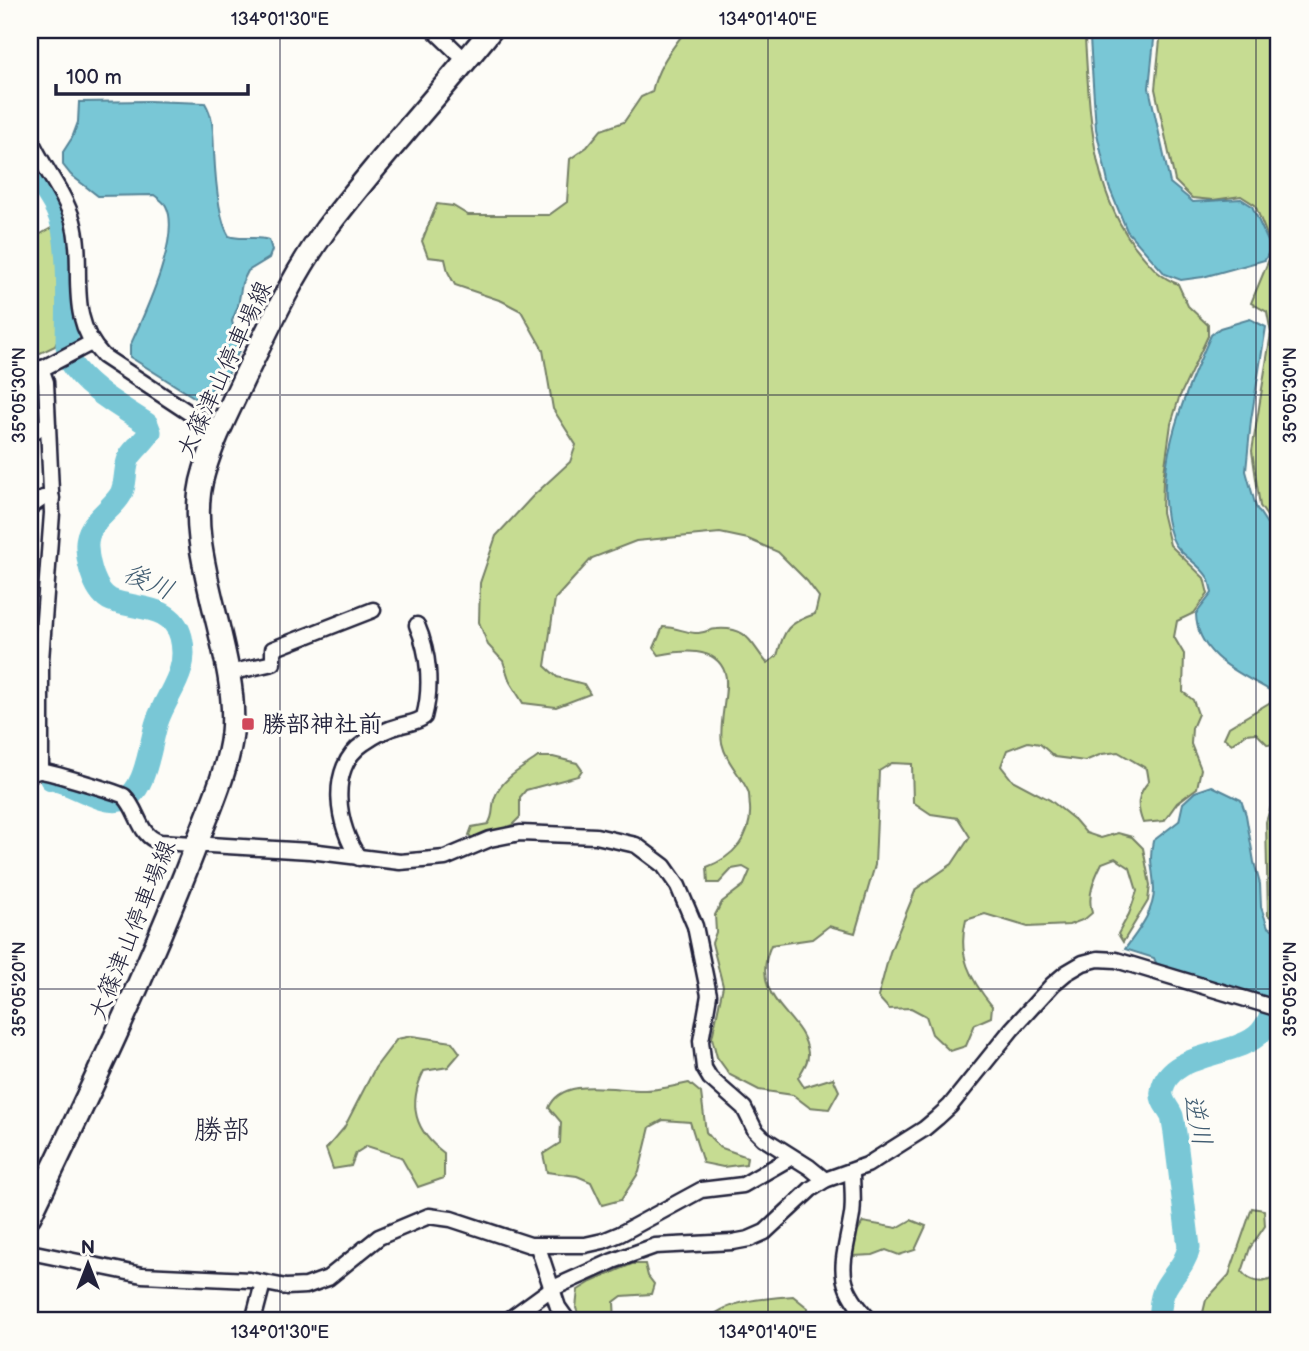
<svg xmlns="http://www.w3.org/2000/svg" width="1309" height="1351" font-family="'Balsamiq Sans','Klee One',sans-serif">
<rect width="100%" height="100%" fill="#fdfcf7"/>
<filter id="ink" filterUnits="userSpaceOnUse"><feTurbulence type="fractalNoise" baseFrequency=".0143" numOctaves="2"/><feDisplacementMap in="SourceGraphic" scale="14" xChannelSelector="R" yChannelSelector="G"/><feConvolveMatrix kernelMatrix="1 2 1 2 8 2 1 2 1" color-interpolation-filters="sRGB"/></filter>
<g filter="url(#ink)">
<g fill="#c6dc92" stroke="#747f66" stroke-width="2">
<path d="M686 30H1088L1085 39C1090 112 1090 195 1141 254 1154 269 1160 277 1178 284L1188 306 1208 325V336L1179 398 1171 424 1163 480 1162 512 1170 545 1204 578 1208 594 1194 613 1177 621 1174 637 1184 654 1183 692 1193 700 1198 714 1192 728 1191 744 1201 769 1197 788 1177 803 1164 821 1143 823C1136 805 1137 795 1149 781L1147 769 1118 752 1102 754 1085 761 1055 757 1040 744 1028 742 1007 750 1001 766 1012 780 1050 800 1075 820 1086 833 1101 838 1118 833 1132 837 1143 848 1150 885 1148 901 1123 942 1118 934 1129 914 1137 891 1130 868 1115 858 1102 863C1094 879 1087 895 1092 913L1085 919 1069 925 1028 927 985 914 966 920C957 955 970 979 992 1006L991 1017 975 1024 966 1046 950 1051 932 1034 926 1016 911 1008 889 1009 878 997 890 952 916 889 952 864 970 837 958 818 931 814 913 802 912 764 892 763 879 771 875 865 855 933 829 926 812 939 771 945C747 1001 804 1013 808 1053 809 1062 802 1070 798 1078L804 1087 833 1078 839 1091 829 1109 809 1107 793 1095 759 1090 730 1075 717 1057 712 1038 723 986 712 943 716 932 715 915 722 902 744 885 750 871 743 867 732 869 719 883H708L707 867C733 857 752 837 750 807 749 802 750 795 748 791 740 774 726 762 722 743 718 725 730 687 725 673 716 645 680 651 659 655L654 648 663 627C675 627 684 632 695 633 702 634 710 629 717 629 749 627 750 643 767 663L777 656C784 629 788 623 815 614L819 597 807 581 778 552 748 539 720 533 636 541 592 558 555 599 545 666 557 677 584 684 590 694 556 707 523 703 510 682 503 661 488 645 479 622 480 583 496 536 533 496 570 462 576 445 553 409 543 350 521 311 502 301 455 285 448 272 445 259 428 257 422 241 437 204 453 206 468 215H549L567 202 570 159 587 147 601 130 624 122 641 97 652 92C657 67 671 50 686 30Z"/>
<polygon points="1161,30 1279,30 1279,533 1260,506 1252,451 1271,333 1267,312 1251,303 1273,250 1255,205 1241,196 1213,200 1192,198 1175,181 1155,89"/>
<polygon points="53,227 61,238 62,331 55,346 30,358 30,240"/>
<polygon points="1279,697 1279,743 1268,745 1256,733 1246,734 1232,744 1224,738 1229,727"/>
<path d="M538 757H553L577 763 582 770 578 776 526 790 520 797V817L512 825 474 841 469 835 472 827 488 824C495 815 491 806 495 797 502 778 523 768 538 757Z"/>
<polygon points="1279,781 1279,924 1268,915 1266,822"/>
<path d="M412 1036 452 1042 460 1053 448 1067 424 1071C407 1105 415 1131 444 1153V1178L418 1187 401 1157 367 1146 356 1153 351 1166 333 1169 326 1149 344 1128 375 1068 397 1039Z"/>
<path d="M689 1083 701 1093 706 1132 719 1147 747 1157 746 1164 723 1167 703 1163 690 1122 663 1120 650 1127 639 1172 621 1200 602 1205 591 1182 577 1176 547 1172 543 1154 560 1143 561 1122 549 1108C562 1075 617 1091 645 1090 659 1090 675 1086 689 1083Z"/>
<path d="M1252 1208 1264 1210 1265 1226 1250 1248 1242 1272C1253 1286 1265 1282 1279 1277V1321H1201L1206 1300 1229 1275Z"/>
<polygon points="911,1220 926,1226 915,1250 899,1255 886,1250 873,1255 853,1256 851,1253 855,1235 863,1222 897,1228"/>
<polygon points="632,1264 645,1264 648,1276 654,1284 651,1294 622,1296 614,1302 615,1321 581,1321 576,1308 578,1290 591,1282"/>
<path d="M793 1296 808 1308 809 1321H708C723 1300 769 1298 793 1296Z"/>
</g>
<g fill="#79c7d6" stroke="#568598" stroke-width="2">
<polygon points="1093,30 1155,30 1149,88 1170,183 1193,202 1241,199 1252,206 1271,248 1265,260 1203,277 1181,280 1165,274 1127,231 1109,187 1096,129 1090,39"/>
<path d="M148 101 205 103C214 118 213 133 214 151 215 172 218 219 229 236 243 241 255 235 269 240L272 250 269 258 248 271 242 283 238 306 232 321 239 351 226 379 220 378 204 400 197 399 130 357V346C143 317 182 236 166 206 164 202 158 198 154 195L98 196 71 175 63 165V152L72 138 78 122 79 102Z"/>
<path d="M1250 319 1266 327 1251 420 1246 471 1256 507 1279 542V692L1276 694C1243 674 1197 658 1196 614L1212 593C1211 589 1210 582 1208 578 1199 562 1178 555 1172 538 1149 472 1185 394 1211 335L1220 328Z"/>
<path d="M1212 786 1241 800 1246 815 1254 862 1260 884 1261 907 1268 927 1279 932V1001L1157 965 1154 958 1125 949C1137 932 1154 912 1154 890 1154 869 1148 864 1153 841L1179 821 1183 803 1195 792Z"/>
</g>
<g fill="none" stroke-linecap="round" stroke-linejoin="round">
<g stroke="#79c7d6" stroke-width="23">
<path d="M30 170C41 184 52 198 59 215 71 245 67 312 67 346"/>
<path d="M51 779C71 782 102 805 121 800 146 795 150 743 157 722 167 692 190 673 181 637 172 603 134 610 111 600 95 593 88 564 87 548 85 524 107 514 119 497 128 485 123 468 130 456 136 447 145 441 150 432L147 424C120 406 87 389 70 362"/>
<path d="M1159 1321C1160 1310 1160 1297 1166 1287 1174 1273 1185 1265 1189 1247L1175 1133C1174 1127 1173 1121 1172 1116 1169 1108 1160 1101 1162 1091 1168 1051 1238 1058 1261 1032 1272 1019 1276 1002 1279 986"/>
</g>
<defs>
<g id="minor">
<polyline points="434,30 466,61"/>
<path d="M30 138C42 167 64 191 73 221 86 269 64 315 103 356L203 422 220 430"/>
<polyline points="30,375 91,343"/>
<polyline points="30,434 41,427 48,426"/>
<polyline points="30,507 43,498 52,498"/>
<polyline points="229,673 273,663 273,649 373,610"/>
<polyline points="41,771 41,660 52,513 46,382 41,368"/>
<path d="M30 774C33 773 37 771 40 771 47 771 120 793 124 796 139 810 138 836 160 842L310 851 400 862 445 858 490 839 520 833 596 836 636 845 664 866 678 886 695 926 709 995 701 1041 704 1068 710 1078 744 1108 755 1130 763 1138 809 1167 825 1180"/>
<path d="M359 858C337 827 327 767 364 743 374 736 387 729 399 726 408 723 416 723 424 717 432 687 429 653 417 625"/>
<path d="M852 1172C852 1186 854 1201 852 1215 844 1264 831 1281 871 1321"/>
<polyline points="538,1247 558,1307 568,1321"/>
<polyline points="30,1252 142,1275 250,1280 286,1287 306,1286 328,1278 379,1237 429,1216 451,1219 530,1245 585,1245 603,1241 620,1234 701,1190 743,1185 792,1157"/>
<polyline points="253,1321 263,1283"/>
<polyline points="507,1321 551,1289 613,1261 655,1246 733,1242 749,1239 765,1232 811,1189 825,1180 867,1165 924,1129 937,1118 950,1106 1012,1029 1053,984 1066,973 1083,963 1098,959 1116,960 1279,1009"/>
</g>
<path id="secondary" d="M30 1216C88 1096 145 977 193 853 206 818 229 769 232 733 240 651 180 549 204 472 213 440 229 410 243 380 268 329 292 276 326 229 378 160 437 97 491 30"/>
</defs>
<use href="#minor" stroke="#22223b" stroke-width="19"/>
<use href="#secondary" stroke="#22223b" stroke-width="26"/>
<use href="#minor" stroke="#fdfcf7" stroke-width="14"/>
<use href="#secondary" stroke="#fdfcf7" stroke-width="21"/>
</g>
</g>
<path fill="none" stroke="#22223b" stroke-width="2" stroke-opacity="0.45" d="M280 30V1321M768 30V1321M1256 30V1321M30 395H1279M30 989H1279"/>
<rect fill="#d1495b" stroke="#fdfcf7" stroke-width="2.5" x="241" y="717" width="14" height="14" rx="3.5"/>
<g text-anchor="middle" stroke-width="6" stroke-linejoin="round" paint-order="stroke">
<g font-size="24" fill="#22223b" stroke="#fdfcf7">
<text transform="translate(224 369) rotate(-65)" y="8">大篠津山停車場線</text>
<text transform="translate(132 930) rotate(-68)" y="8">大篠津山停車場線</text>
</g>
<g font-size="24" font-weight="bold" fill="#22223b" stroke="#fdfcf7" text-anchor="start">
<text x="262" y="732">勝部神社前</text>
</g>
<g font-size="26" font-style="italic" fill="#405c71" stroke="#fdfcf7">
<text transform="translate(149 581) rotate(24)" y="9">後川</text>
<text transform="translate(1198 1120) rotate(78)" y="9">逆川</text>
</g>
<g font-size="28" fill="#22223b" stroke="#fdfcf7">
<text x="222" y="1139">勝部</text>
</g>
</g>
<rect width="1309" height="1351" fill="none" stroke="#fdfcf7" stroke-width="77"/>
<g transform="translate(88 1264)" stroke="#fdfcf7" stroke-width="5" paint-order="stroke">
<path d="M0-5L12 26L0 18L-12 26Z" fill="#22223b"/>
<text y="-10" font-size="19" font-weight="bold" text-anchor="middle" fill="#22223b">N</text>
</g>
<path d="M56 84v10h192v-10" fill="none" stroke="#22223b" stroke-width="3.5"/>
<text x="66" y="84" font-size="21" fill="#22223b" stroke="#fdfcf7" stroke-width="5" paint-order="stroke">100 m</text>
<rect x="38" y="38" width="1232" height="1274" fill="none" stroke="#22223b" stroke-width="2.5"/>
<g font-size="18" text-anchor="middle" fill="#22223b">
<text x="280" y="25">134°01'30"E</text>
<text x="768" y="25">134°01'40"E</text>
<text transform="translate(19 395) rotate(-90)" y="6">35°05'30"N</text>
<text transform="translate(1290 395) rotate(-90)" y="6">35°05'30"N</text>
<text transform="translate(19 989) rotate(-90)" y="6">35°05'20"N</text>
<text transform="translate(1290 989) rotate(-90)" y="6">35°05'20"N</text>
<text x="280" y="1338">134°01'30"E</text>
<text x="768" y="1338">134°01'40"E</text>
</g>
</svg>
